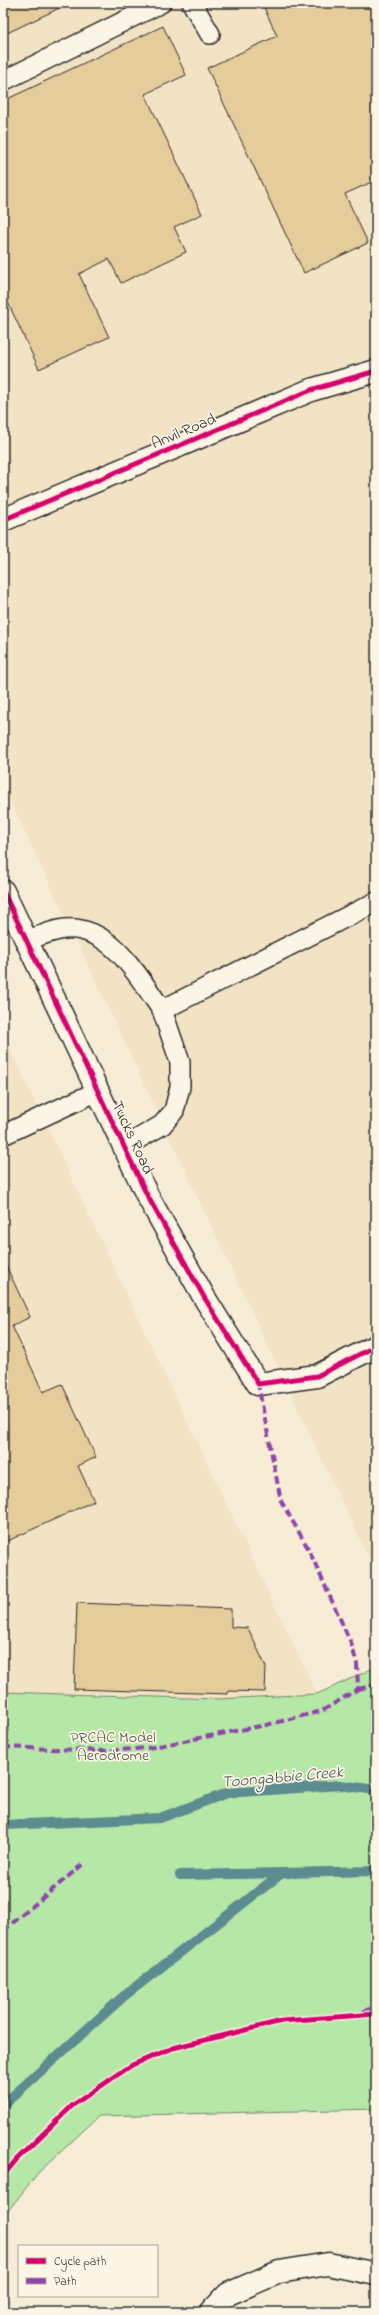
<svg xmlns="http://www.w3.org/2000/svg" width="379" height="2315" font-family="'Indie Flower',sans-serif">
<rect width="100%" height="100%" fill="#f7edd6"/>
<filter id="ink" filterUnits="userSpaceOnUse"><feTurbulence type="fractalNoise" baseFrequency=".025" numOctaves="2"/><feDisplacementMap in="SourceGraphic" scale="8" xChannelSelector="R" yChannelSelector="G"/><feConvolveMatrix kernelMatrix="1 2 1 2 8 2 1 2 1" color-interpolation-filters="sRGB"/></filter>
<g filter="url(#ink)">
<g fill="#f2e3c4">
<polygon points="3,3 376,3 376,1574 3,786"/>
<polygon points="3,1034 317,1694 218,1699 3,1692"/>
</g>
<polygon fill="#b5e7a6" stroke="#708968" points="376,1667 376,2109 99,2116 38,2173 3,2217 3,1692 218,1699 317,1694"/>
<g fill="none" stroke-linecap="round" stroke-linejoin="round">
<g stroke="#5b8b91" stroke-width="10">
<polyline points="3,1825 160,1818 227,1793 340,1785 376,1790"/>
<polyline points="180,1875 282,1873"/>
<polyline points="3,2105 124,1996 282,1873 376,1871"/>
</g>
</g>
<g fill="#e5cc9b" stroke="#2b2b2b">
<polygon points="3,3 70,3 3,35"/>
<polygon points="262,3 376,3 376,180 345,194 368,243 304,273 207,68 277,36"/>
<polygon points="163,26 186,75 145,94 202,214 174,227 186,252 121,283 109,259 79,274 109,337 39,369 3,292 3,101"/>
<polygon points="3,1259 30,1317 12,1326 43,1392 62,1384 96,1457 78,1466 94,1501 3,1543"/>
<polygon points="77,1603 231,1609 231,1627 248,1628 266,1667 265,1692 228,1691 228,1694 74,1689"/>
</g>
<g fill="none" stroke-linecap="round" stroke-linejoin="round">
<defs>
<g id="lane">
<polyline points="192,3 210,34"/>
<polyline points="3,81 161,3"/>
<path d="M26 940C39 937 52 930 65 929 111 925 139 978 162 1010L376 902"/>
<polyline points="3,1135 98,1091"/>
<polyline points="124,1147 162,1125 174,1111 180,1087 180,1062 162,1010"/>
</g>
<g id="street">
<polyline points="3,520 311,390 376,371"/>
<polyline points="3,891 147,1195 204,1297 258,1384 317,1376 376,1346"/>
<polyline points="211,2312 228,2294 279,2272 328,2264 376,2274"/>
</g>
</defs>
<use href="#lane" stroke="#2b2b2b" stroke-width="22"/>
<use href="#street" stroke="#2b2b2b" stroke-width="25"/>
<use href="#lane" stroke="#fcf5e5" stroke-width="19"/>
<use href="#street" stroke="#fcf5e5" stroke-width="22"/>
<g stroke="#8e44ad" stroke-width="4" stroke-dasharray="8 4" stroke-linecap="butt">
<polyline points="358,1689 376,1685"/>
<polyline points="3,1747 104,1751 148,1748 266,1725 322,1711 358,1689 357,1664 351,1643 308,1548 281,1501 258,1384"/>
<polyline points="3,1931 83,1864"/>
<polyline points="363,2012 376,2006"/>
</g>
<defs>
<g id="cycleway">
<polyline points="3,520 311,390 376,371"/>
<polyline points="3,891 147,1195 204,1297 258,1384 317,1376 376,1346"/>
<polyline points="3,2176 16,2160 73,2105 132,2065 173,2048 282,2021 376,2014"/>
</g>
</defs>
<use href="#cycleway" stroke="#fcf5e5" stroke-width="8"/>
<use href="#cycleway" stroke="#d6006c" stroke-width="5"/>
</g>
</g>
<g text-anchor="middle" stroke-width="3.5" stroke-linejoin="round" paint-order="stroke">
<g font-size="16" fill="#2b2b2b" stroke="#fcf5e5">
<text transform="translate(183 430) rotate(-23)" y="6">Anvil Road</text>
<text transform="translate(134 1137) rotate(65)" y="6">Tucks Road</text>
</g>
<g font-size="16" fill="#4e5a4a" stroke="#fcf5e5">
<text x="113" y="1742">PRCAC Model<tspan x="113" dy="18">Aerodrome</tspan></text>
</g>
<g font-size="17" font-style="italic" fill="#435b5e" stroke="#fcf5e5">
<text transform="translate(282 1776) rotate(-5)" y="6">Toongabbie Creek</text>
</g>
</g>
<rect width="379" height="2315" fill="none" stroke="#fcf5e5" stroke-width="16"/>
<rect x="8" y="8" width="363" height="2299" fill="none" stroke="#2b2b2b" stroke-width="1.5" filter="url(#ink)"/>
<rect x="18" y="2245" width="140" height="52" fill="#fcf5e5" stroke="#a8a49b"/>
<rect x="26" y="2258" width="20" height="6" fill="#d6006c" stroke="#a8a49b"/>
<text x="54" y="2265" font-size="12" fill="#2b2b2b">Cycle path</text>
<rect x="26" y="2278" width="20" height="6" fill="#8e44ad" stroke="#a8a49b"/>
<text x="54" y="2285" font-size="12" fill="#2b2b2b">Path</text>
</svg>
